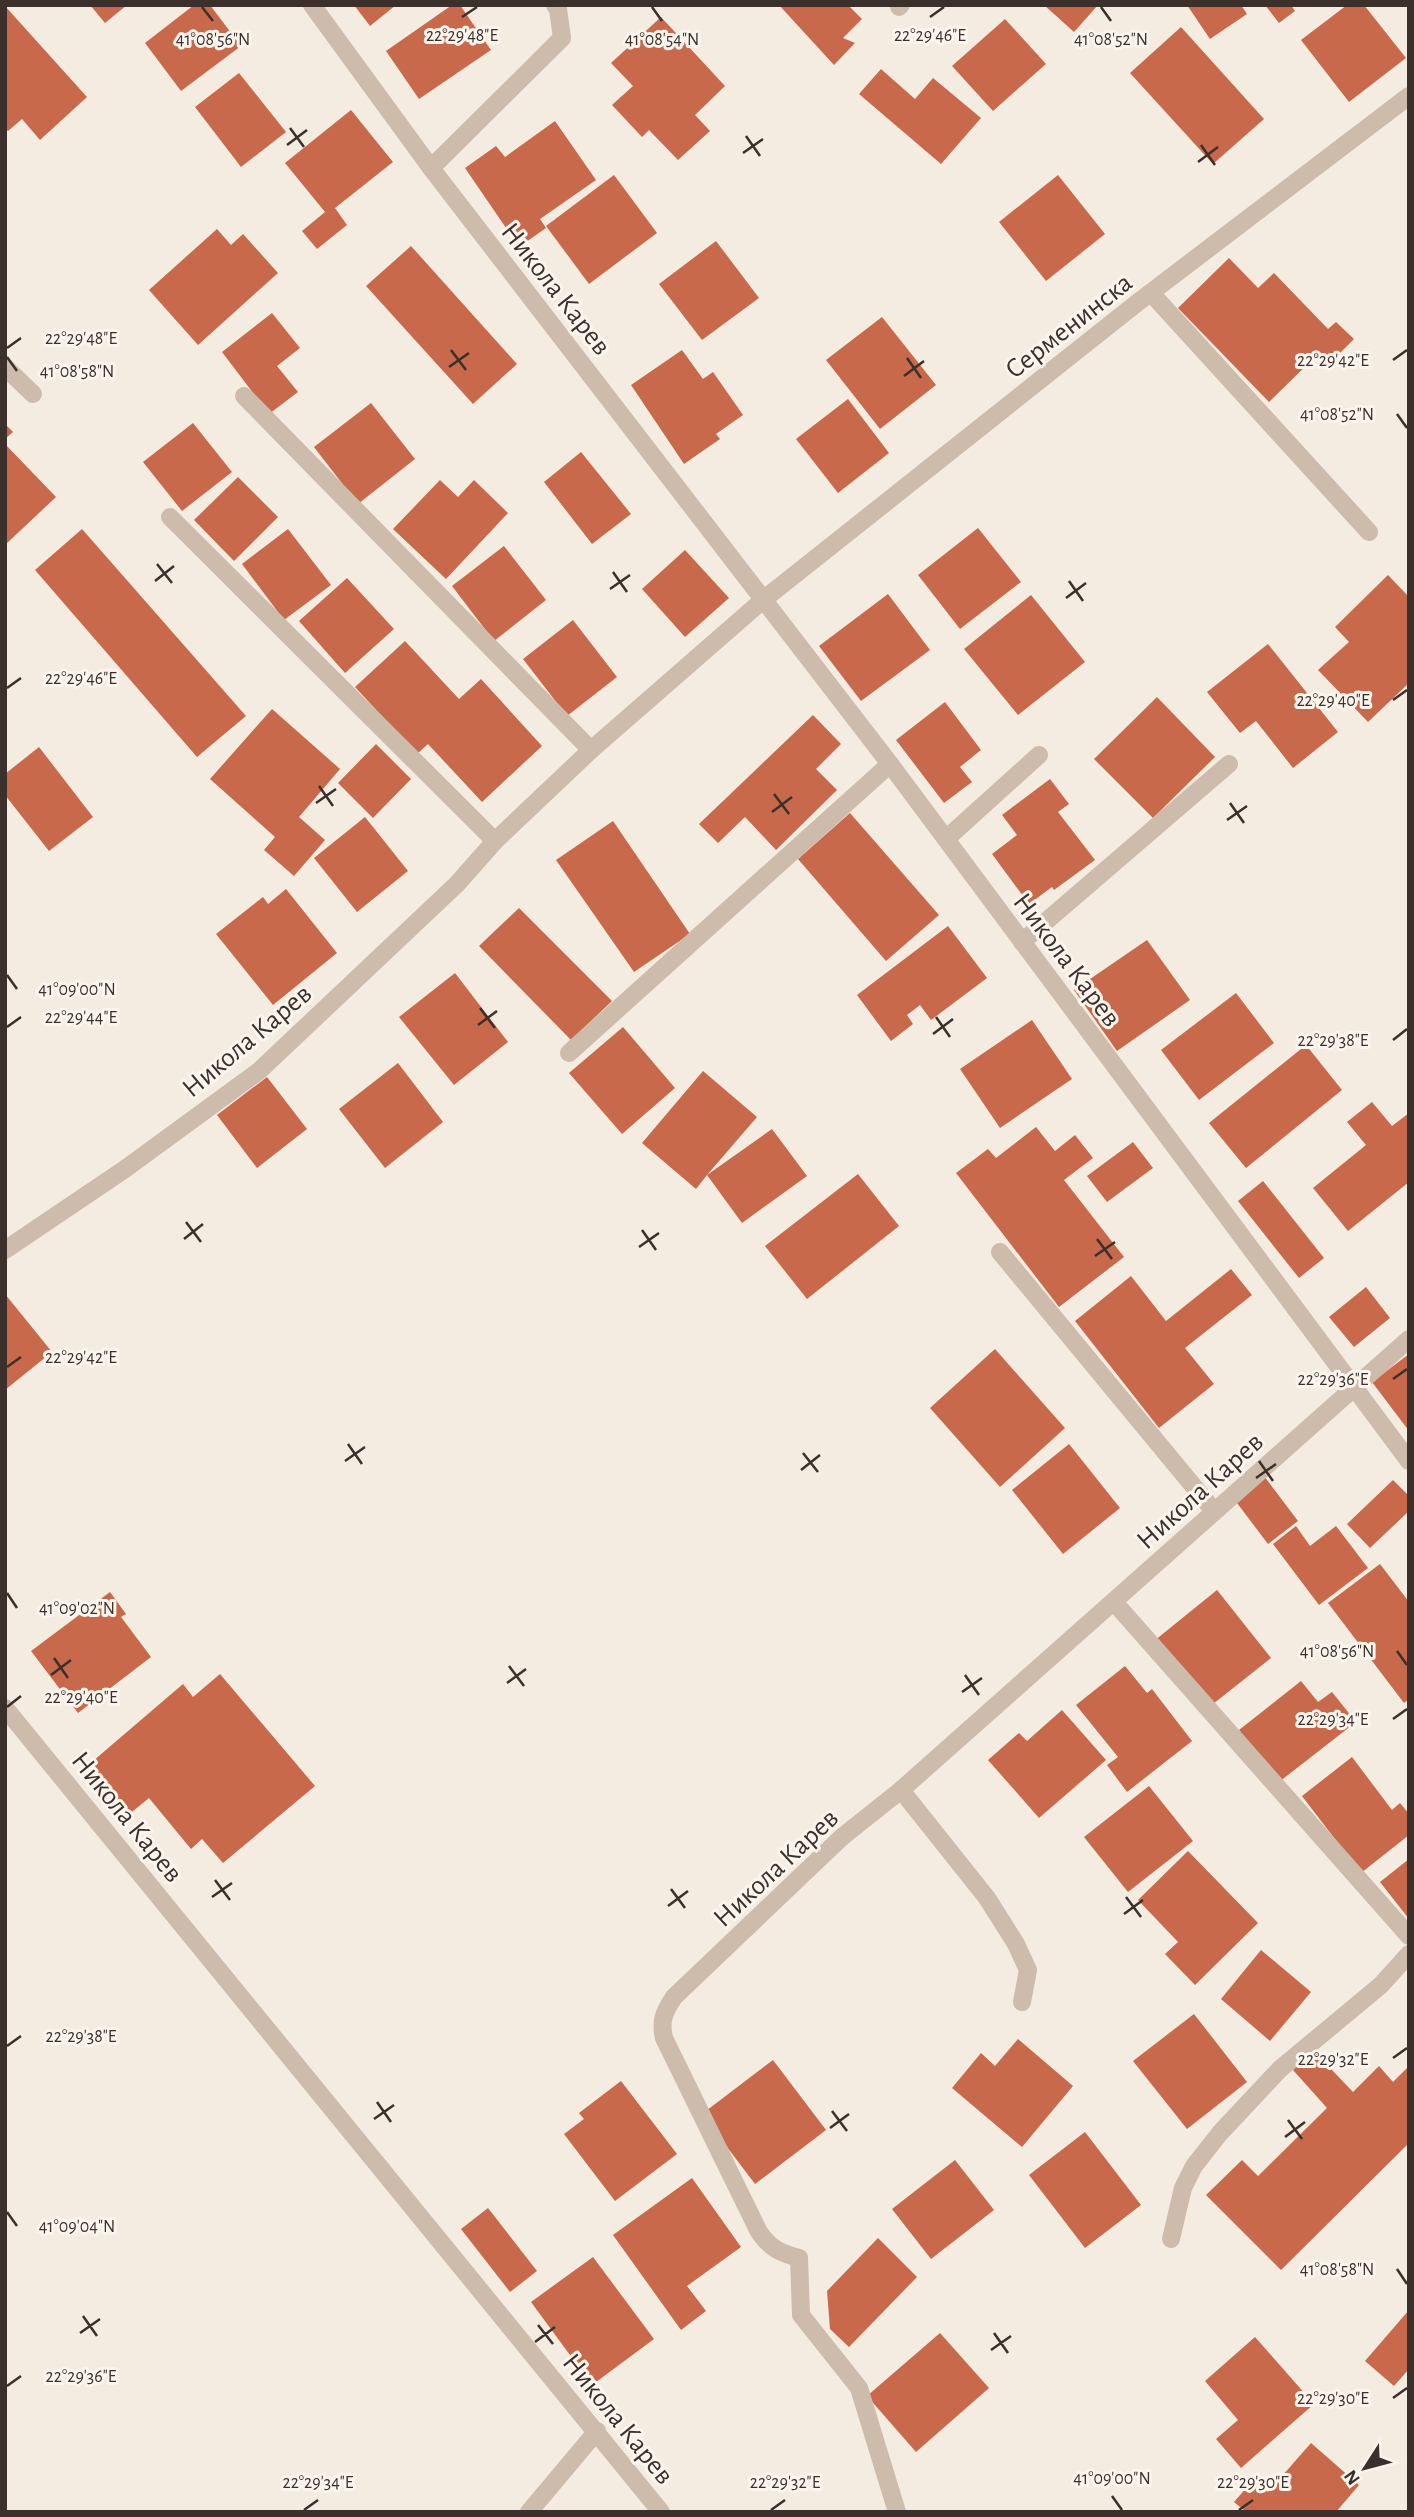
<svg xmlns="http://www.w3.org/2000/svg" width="1414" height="2517" font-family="'Alegreya Sans',sans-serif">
<rect width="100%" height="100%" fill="#f4ebe1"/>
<g fill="#c8694b">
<polygon points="90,5 127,5 105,23"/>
<polygon points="194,5 210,5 241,46 181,91 145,43"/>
<polygon points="354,5 396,5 370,26"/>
<polygon points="452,5 460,5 491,50 419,99 386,51"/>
<polygon points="779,5 848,5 862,19 843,38 855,43 834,65"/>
<polygon points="1044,5 1098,5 1074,32"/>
<polygon points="1187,5 1241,5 1247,14 1210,39"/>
<polygon points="1265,5 1291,5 1295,11 1279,23"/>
<polygon points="1347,5 1364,5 1406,58 1349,102 1301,40"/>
<polygon points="5,6 87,97 40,140 22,119 8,131 5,128"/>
<polygon points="661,17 725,86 695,115 710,131 678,160 649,130 642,137 612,105 633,86 611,63"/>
<polygon points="1005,19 1046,64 993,111 952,66"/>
<polygon points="1181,27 1264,119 1213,164 1130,73"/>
<polygon points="881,69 915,99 933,78 981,118 941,164 859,94"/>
<polygon points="239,73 286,132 241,167 195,107"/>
<polygon points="351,110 393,162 335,208 347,225 317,249 302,231 325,212 285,163"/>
<polygon points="555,121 596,180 540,219 546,228 519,247 465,168 496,146 505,157"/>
<polygon points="614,175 657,233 589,284 546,226"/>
<polygon points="1058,175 1105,234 1046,281 999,222"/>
<polygon points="217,229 231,245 243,234 278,273 198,345 149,290"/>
<polygon points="716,241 759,298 702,340 659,284"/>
<polygon points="411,246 517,364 473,404 366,286"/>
<polygon points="1229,258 1258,288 1274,273 1328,329 1336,322 1354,339 1327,366 1316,356 1269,402 1178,308"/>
<polygon points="272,313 300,348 277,366 298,392 269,414 222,352"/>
<polygon points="882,317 936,385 880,429 826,360"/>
<polygon points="682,350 703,379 713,372 743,415 716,434 720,439 684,464 631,385"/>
<polygon points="848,399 889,453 838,493 796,439"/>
<polygon points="371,403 415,459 358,504 314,447"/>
<polygon points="193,423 232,472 182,511 143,462"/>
<polygon points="5,424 13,432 5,439"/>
<polygon points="5,444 56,497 5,545"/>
<polygon points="581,452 631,514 592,544 544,482"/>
<polygon points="238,477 278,517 234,561 194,520"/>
<polygon points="440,480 458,497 474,480 508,513 446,579 393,529"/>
<polygon points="978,528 1021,582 960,629 918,575"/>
<polygon points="82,529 246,716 197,757 35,570"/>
<polygon points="288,529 331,585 284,620 242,564"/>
<polygon points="504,546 546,600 494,641 452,586"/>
<polygon points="685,550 729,598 685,637 642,589"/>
<polygon points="1388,575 1409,597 1409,683 1368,722 1318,670 1349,642 1335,627"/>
<polygon points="347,578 394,629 345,673 299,621"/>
<polygon points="888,594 930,650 861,701 819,646"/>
<polygon points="1031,595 1085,662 1018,715 964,649"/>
<polygon points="573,620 617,677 567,716 523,659"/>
<polygon points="405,641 459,699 481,679 542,746 482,802 428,744 417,754 355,687"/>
<polygon points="1268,644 1338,732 1293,768 1256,721 1240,733 1207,692"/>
<polygon points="1157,697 1215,757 1153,818 1094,759"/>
<polygon points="945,702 981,750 960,767 972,782 944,803 896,740"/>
<polygon points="272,709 340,769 299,817 325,840 294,876 264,850 275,837 210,779"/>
<polygon points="813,715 841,744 816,769 837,790 776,850 745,817 718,843 699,824"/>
<polygon points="376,744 411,779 373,818 338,783"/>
<polygon points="39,747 93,817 49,851 5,795 5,774"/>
<polygon points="1050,779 1069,804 1058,812 1095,860 1054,890 1052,887 1029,904 992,854 1017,835 1002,815"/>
<polygon points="850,813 939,915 886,961 798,859"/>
<polygon points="365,817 408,871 357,912 314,858"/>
<polygon points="613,821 690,934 634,972 556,860"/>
<polygon points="286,889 337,953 273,1005 216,934 263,897 268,904"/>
<polygon points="519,908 612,1001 571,1040 479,946"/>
<polygon points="948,926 987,978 931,1020 920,1005 907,1015 913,1024 891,1041 857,995"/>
<polygon points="1147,940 1190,1000 1117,1051 1074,990"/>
<polygon points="455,973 508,1042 454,1085 399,1017"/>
<polygon points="1236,993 1274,1043 1199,1100 1161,1050"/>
<polygon points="1032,1020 1072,1079 1000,1128 960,1069"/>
<polygon points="623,1027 675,1088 622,1134 569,1073"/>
<polygon points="1306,1045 1342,1090 1246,1168 1209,1123"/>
<polygon points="398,1063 443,1122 385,1168 339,1109"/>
<polygon points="703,1071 757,1117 707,1175 772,1129 807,1176 742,1223 707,1175 696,1189 642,1143"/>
<polygon points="267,1077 307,1129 257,1168 217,1115"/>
<polygon points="1372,1102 1392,1126 1409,1113 1409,1182 1348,1231 1313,1188 1366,1145 1347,1122"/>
<polygon points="1036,1127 1055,1151 1075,1135 1093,1158 1064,1180 1124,1257 1059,1307 956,1173 988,1149 996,1158"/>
<polygon points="1133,1142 1153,1168 1107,1202 1087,1176"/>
<polygon points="858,1174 899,1226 807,1299 765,1246"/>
<polygon points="1263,1181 1324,1258 1299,1278 1238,1201"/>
<polygon points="1231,1269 1252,1295 1185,1348 1214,1384 1159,1428 1075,1321 1131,1276 1166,1321"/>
<polygon points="1366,1287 1390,1318 1354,1347 1329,1317"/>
<polygon points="5,1294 52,1352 5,1390"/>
<polygon points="995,1349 1065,1428 1000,1487 930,1408"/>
<polygon points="1409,1354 1409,1431 1372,1382"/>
<polygon points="1069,1444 1120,1508 1063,1554 1012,1490"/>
<polygon points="1264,1476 1298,1521 1268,1544 1234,1499"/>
<polygon points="1393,1480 1409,1496 1409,1511 1370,1548 1347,1524"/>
<polygon points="1296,1526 1310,1546 1336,1526 1368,1568 1319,1605 1273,1544"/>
<polygon points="1380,1564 1409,1602 1409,1699 1404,1703 1328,1603"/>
<polygon points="1217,1590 1271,1658 1208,1708 1154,1641"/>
<polygon points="110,1592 126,1614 121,1617 151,1657 78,1713 31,1651"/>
<polygon points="1125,1666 1147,1693 1152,1689 1192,1741 1127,1792 1107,1765 1118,1757 1076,1705"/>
<polygon points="220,1674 315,1786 223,1863 202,1839 191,1849 149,1798 127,1816 86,1767 183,1684 193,1697"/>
<polygon points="1301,1681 1318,1702 1332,1692 1356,1722 1279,1782 1239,1730"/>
<polygon points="1062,1710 1106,1760 1039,1818 988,1760 1019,1733 1027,1741"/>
<polygon points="1352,1757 1392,1810 1400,1803 1409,1814 1409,1835 1361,1873 1302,1796"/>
<polygon points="1149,1786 1193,1841 1128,1892 1084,1837"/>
<polygon points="1188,1851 1258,1923 1195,1985 1165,1954 1178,1942 1138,1900"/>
<polygon points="1409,1859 1409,1919 1380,1882"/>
<polygon points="1261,1950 1311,1992 1270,2041 1221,1999"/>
<polygon points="1194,2014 1247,2082 1187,2129 1133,2061"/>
<polygon points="1018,2039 1073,2086 1022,2147 952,2088 981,2053 995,2066"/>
<polygon points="1313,2050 1353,2092 1379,2066 1393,2082 1409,2066 1409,2143 1281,2270 1206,2195 1242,2160 1258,2176 1327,2108 1293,2070"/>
<polygon points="773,2060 826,2130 755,2184 702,2114"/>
<polygon points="621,2081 677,2154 615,2201 564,2134 584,2119 579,2113"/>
<polygon points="1085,2132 1141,2205 1085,2248 1029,2175"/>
<polygon points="955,2160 994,2210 931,2259 892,2209"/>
<polygon points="692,2178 741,2247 687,2286 706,2311 681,2330 613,2235"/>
<polygon points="488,2208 537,2271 510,2292 461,2229"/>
<polygon points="878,2238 917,2277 849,2347 830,2329 827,2291"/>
<polygon points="593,2257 654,2339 592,2385 531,2302"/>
<polygon points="1409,2310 1409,2369 1394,2386 1365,2361"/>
<polygon points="940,2333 989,2388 916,2452 867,2396"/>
<polygon points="1255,2337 1314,2404 1241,2468 1216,2439 1238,2420 1205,2381"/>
<polygon points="1311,2443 1359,2485 1336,2512 1246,2512 1234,2502 1254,2479 1268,2492"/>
</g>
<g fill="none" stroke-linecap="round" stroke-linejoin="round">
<polyline stroke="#cdbbac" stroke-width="18" points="1151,293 1369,532"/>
<g stroke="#cdbbac" stroke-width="18">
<polyline points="312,5 431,168 890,764 1409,1461"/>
<polyline points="899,7 901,5"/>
<polyline points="431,168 562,38 558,9 555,5"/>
<polyline points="5,367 33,394"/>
<polyline points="244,396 591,750"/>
<polyline points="170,517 495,841"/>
<polyline points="946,839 1039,755"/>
<polyline points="1022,942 1229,764"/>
<polyline points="569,1053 890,764"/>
<polyline points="5,1250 125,1169 259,1071 457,884 495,841 591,750 763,600 1137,303 1409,96"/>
<polyline points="1000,1252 1214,1511"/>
<polyline points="1114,1602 1409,1936"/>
<polyline points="5,1708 661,2512"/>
<polyline points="901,1790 987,1898 1016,1944 1028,1970 1022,2002"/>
<polyline points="1171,2239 1183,2188 1194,2166 1220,2133 1280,2069 1381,1985 1409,1954"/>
<polyline points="529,2512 597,2431"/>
<path d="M897 2512 859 2388 801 2315 799 2258C780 2253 770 2248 759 2232L664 2038C660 2021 664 2012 674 1997L842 1837 901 1790 1409 1339"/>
</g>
</g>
<path fill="none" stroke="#3b302b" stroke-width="2.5" d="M202 7 213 21M652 7 662 21M1101 7 1111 21M462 17 477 7M930 17 944 7M290 128 304 147M746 136 760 156M287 145 307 130M1201 145 1215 165M743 153 763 139M1198 162 1218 147M7 348 21 338M451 350 466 370M7 357 17 371M907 358 921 378M1393 360 1407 350M449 367 469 353M904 376 924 361M1397 414 1407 428M157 564 172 583M613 572 627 592M155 581 174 566M1069 581 1083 601M610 589 630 575M1066 598 1086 583M7 688 21 678M1393 700 1407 690M319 786 333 806M774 794 789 814M316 803 336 789M1230 803 1244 823M772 812 792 797M1227 820 1247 806M7 975 17 989M480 1008 495 1028M936 1017 950 1037M478 1025 497 1011M7 1027 21 1017M933 1034 953 1019M1393 1040 1407 1029M186 1222 201 1242M642 1230 656 1250M184 1239 203 1224M1097 1239 1112 1259M639 1247 659 1233M1095 1256 1115 1242M7 1367 21 1357M1393 1379 1407 1369M348 1444 362 1464M803 1453 818 1472M345 1461 365 1447M1259 1461 1273 1481M801 1470 820 1455M1256 1478 1276 1464M7 1593 17 1608M1397 1651 1407 1665M54 1658 68 1678M509 1666 524 1686M51 1675 71 1660M965 1675 979 1695M507 1683 526 1669M962 1692 982 1678M7 1707 21 1696M1393 1719 1407 1709M215 1880 230 1900M671 1889 685 1908M212 1897 232 1883M1126 1897 1141 1917M668 1906 688 1891M1124 1914 1143 1900M7 2046 21 2036M1393 2058 1407 2048M377 2102 391 2122M832 2111 847 2131M374 2119 394 2105M1288 2120 1302 2139M830 2128 849 2114M1285 2137 1305 2122M7 2212 17 2226M1397 2269 1407 2284M83 2316 97 2336M538 2325 553 2344M80 2333 100 2319M994 2333 1008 2353M535 2342 555 2327M991 2350 1011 2336M7 2386 21 2376M1393 2398 1407 2388M1112 2496 1122 2510M304 2510 318 2500M771 2510 785 2500M1239 2510 1253 2500"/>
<g text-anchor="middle" stroke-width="6" stroke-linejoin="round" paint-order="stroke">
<g font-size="28" fill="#3b302b" stroke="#fbf5ee">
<text transform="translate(557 288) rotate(52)" y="10">Никола Карев</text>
<text transform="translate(1068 325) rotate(-38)" y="10">Серменинска</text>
<text transform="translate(1068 959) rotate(53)" y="10">Никола Карев</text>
<text transform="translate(246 1040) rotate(-40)" y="10">Никола Карев</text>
<text transform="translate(1199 1490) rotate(-42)" y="10">Никола Карев</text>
<text transform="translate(128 1816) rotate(51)" y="10">Никола Карев</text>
<text transform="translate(775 1867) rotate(-43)" y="10">Никола Карев</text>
<text transform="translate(619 2418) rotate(51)" y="10">Никола Карев</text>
</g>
</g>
<g font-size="18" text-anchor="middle" fill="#3b302b" stroke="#fbf5ee" stroke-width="6" stroke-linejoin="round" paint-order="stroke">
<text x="462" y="41">22°29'48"E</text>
<text x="930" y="41">22°29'46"E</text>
<text x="213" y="45">41°08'56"N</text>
<text x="662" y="45">41°08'54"N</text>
<text x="1111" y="45">41°08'52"N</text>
<text x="81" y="344">22°29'48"E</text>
<text x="1333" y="366">22°29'42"E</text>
<text x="77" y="377">41°08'58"N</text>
<text x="1337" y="420">41°08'52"N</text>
<text x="81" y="684">22°29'46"E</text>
<text x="1333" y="706">22°29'40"E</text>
<text x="77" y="995">41°09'00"N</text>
<text x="81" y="1023">22°29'44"E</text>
<text x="1333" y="1046">22°29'38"E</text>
<text x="81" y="1363">22°29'42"E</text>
<text x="1333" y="1385">22°29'36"E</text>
<text x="77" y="1614">41°09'02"N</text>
<text x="1337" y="1657">41°08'56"N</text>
<text x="81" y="1703">22°29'40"E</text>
<text x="1333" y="1725">22°29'34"E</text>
<text x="81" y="2042">22°29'38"E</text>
<text x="1333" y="2065">22°29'32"E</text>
<text x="77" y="2232">41°09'04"N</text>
<text x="1337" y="2275">41°08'58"N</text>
<text x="81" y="2382">22°29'36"E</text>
<text x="1333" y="2404">22°29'30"E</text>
<text x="1112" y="2484">41°09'00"N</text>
<text x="318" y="2488">22°29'34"E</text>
<text x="785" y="2488">22°29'32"E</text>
<text x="1253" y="2488">22°29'30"E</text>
</g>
<rect width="1414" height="2517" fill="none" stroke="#3b302b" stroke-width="14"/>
<g transform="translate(1365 2468) rotate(234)" stroke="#fbf5ee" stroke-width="5" paint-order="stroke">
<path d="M0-5L12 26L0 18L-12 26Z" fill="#3b302b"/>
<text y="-10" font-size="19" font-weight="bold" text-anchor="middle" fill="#3b302b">N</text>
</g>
</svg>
